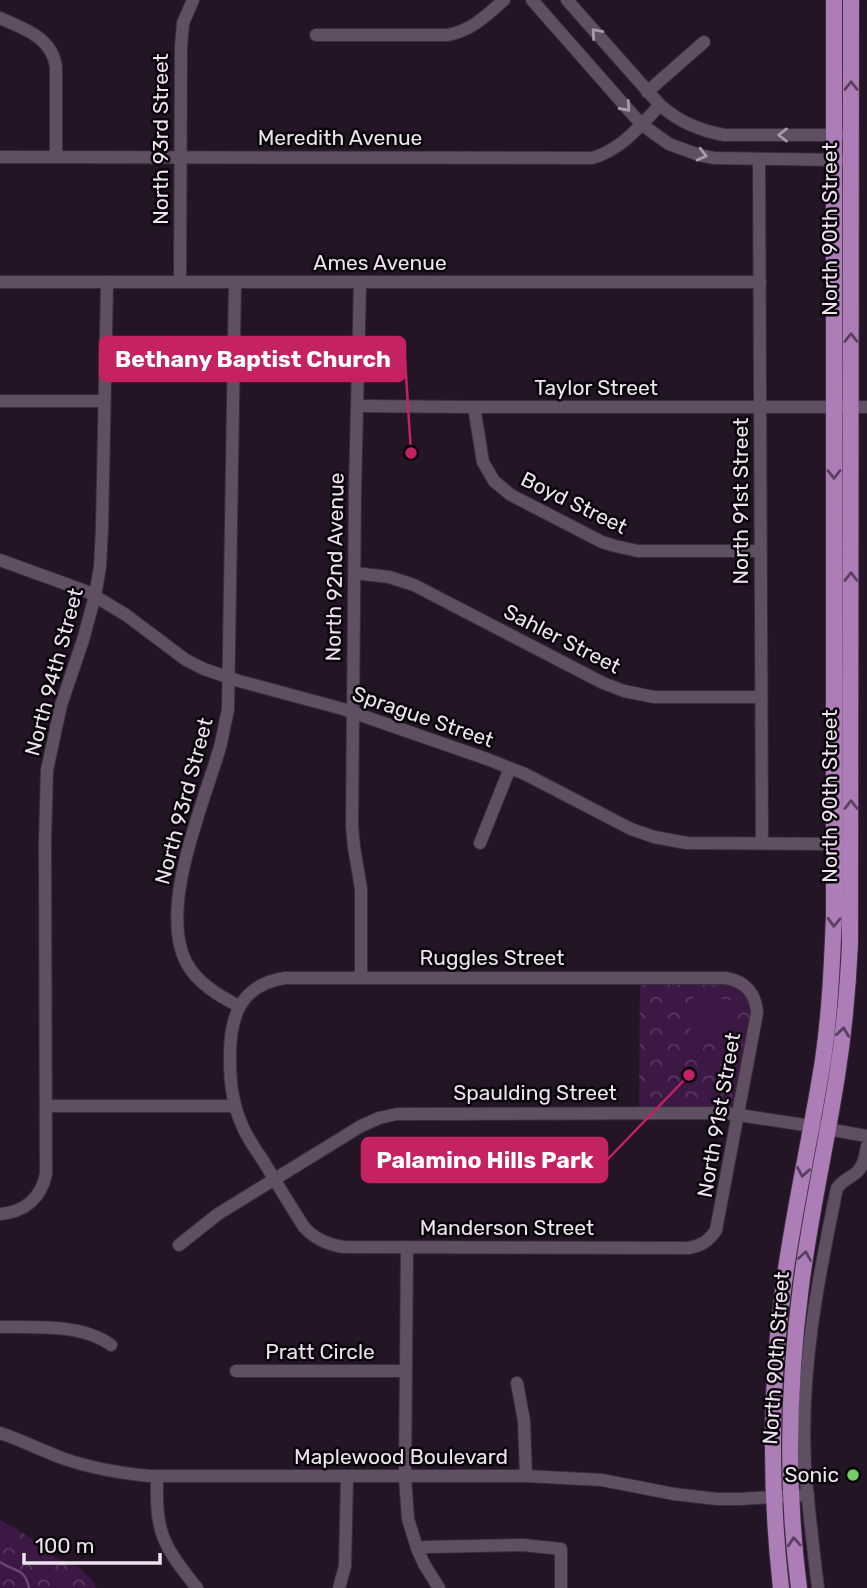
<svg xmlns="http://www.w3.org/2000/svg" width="867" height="1588" font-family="Rubik,sans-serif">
<defs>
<pattern id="forest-crowns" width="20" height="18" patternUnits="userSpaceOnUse" patternTransform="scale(1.75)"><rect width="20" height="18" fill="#3c1844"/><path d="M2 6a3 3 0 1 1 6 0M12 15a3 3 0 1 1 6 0" fill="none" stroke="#58395f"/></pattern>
</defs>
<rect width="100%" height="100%" fill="#231526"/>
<g fill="url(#forest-crowns)">
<polygon points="640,982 732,983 748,996 751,1010 733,1106 726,1107 639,1107"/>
<polygon points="0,1520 28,1536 56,1558 69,1562 78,1567 92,1580 97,1588 0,1588"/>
</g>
<polygon fill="#3c1844" points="693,997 735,1000 732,1042 690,1039"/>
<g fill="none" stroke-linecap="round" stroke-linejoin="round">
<path stroke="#6f4178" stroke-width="2.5" d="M0 1562C14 1572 25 1567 29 1588"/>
<defs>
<g id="minor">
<polyline points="532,0 641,124 669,144 699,155 714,158 840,160"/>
<path d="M567 0 660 105C679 122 700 131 725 135H840"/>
<path d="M0 18C24 29 52 37 56 67V157"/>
<path d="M316 35H447C471 31 486 16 504 0"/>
<polyline points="647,92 704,42"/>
<path d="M0 157 592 158C621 150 640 126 660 105"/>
<polyline points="759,160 762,843"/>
<polyline points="180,281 181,47 183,23 193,0"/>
<polyline points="0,282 760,282"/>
<path d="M235 282 228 710C225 722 223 735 220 747 204 803 158 907 186 962 197 983 219 996 239 1006"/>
<polyline points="360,283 355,490 352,826 354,847 361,889 361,977"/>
<polyline points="0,401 103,401"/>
<polyline points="358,406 474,407 867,407"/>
<polyline points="474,407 483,462 494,481 511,495 602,542 615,546 638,551 760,551"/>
<polyline points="0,560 88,592 126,615 186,660 204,669 239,681 343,709 487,759 525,774 631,829 654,837 687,843 840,844"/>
<polyline points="355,573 389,577 414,585 603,683 624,691 654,697 761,697"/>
<polyline points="480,843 510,768"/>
<path d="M285 978H725C745 981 756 993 757 1013L716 1230C709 1241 701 1246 688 1248L343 1247C327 1244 315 1239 304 1227 290 1205 277 1184 264 1162 256 1150 247 1138 242 1125 233 1105 230 1084 230 1062 229 1020 238 985 285 978Z"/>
<polyline points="46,1106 235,1106"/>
<path d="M0 1214C25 1212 41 1198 46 1174L45 841 47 770 61 705 83 640 95 596 100 567 102 528 107 283"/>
<polyline points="179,1245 218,1214 361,1126 379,1118 397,1114 726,1113 811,1126 867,1136"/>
<polyline points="407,1248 405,1477 408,1519 417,1548 424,1564 439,1588"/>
<path d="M0 1327C34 1327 83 1324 111 1345"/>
<polyline points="236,1371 405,1371"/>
<polyline points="517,1383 524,1421 526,1476"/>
<path d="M0 1433C21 1440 41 1450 62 1458 90 1468 119 1473 149 1476H526L602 1480 674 1494 717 1499H740L808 1495"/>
<path d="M157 1476C157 1491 156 1506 159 1521 163 1547 181 1568 197 1588"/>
<polyline points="417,1548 426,1547 523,1545 561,1549 561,1588"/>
<polyline points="339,1588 345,1566 347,1477"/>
<path d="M818 1588C813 1547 808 1506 805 1465 800 1371 818 1279 837 1188 843 1180 848 1179 856 1173 864 1166 865 1156 867 1146"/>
</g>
<g id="major">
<path d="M781 1588C770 1490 770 1389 783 1290 793 1213 811 1137 823 1060 830 1012 832 964 834 916V0"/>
<path d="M799 1588C786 1488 788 1385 801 1286 810 1215 826 1146 837 1076 844 1032 848 988 850 943L851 0"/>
</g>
</defs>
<use href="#minor" stroke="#392f3c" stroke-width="14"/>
<use href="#major" stroke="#392f3c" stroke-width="18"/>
<use href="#minor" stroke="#604f63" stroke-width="12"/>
<use href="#major" stroke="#ad7db7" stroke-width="16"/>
</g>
<defs><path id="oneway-chevron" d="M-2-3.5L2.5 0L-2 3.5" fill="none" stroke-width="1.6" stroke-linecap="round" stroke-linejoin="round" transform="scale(1.75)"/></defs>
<g stroke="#a699a9">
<use href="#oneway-chevron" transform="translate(596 33) rotate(-131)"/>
<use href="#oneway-chevron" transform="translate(626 107) rotate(48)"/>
<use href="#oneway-chevron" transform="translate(783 135) rotate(180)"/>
<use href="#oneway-chevron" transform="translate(702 155) rotate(14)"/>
</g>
<g stroke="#5b4060">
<use href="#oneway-chevron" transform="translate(851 86) rotate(-90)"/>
<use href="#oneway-chevron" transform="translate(851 338) rotate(-90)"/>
<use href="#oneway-chevron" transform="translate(834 474) rotate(90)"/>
<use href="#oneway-chevron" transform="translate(851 577) rotate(-90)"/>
<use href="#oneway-chevron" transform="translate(851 805) rotate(-90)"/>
<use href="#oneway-chevron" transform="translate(834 922) rotate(92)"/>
<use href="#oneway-chevron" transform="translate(843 1032) rotate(-83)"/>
<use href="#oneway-chevron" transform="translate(803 1172) rotate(100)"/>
<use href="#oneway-chevron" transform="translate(805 1256) rotate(-81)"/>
<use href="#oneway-chevron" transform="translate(794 1542) rotate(-94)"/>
</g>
<circle fill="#70d35f" stroke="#09040a" stroke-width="2.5" cx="853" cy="1475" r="7"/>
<g text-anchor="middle" stroke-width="5" stroke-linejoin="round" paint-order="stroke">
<g font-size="21" fill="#ede3ef" stroke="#09040a">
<text x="340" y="145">Meredith Avenue</text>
<text transform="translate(161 139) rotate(-90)" y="7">North 93rd Street</text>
<text transform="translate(830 229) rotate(-90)" y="7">North 90th Street</text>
<text x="380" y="270">Ames Avenue</text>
<text x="596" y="395">Taylor Street</text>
<text transform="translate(741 501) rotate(-90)" y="7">North 91st Street</text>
<text transform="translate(574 503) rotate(26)" y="7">Boyd Street</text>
<text transform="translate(335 567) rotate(-89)" y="7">North 92nd Avenue</text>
<text transform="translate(562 639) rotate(27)" y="7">Sahler Street</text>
<text transform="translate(54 672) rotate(-75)" y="7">North 94th Street</text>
<text transform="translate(423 717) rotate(19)" y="7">Sprague Street</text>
<text transform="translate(830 796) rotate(-90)" y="7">North 90th Street</text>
<text transform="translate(184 801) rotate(-75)" y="7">North 93rd Street</text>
<text x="492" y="965">Ruggles Street</text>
<text x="535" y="1100">Spaulding Street</text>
<text transform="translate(719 1115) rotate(-80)" y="7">North 91st Street</text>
<text x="507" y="1235">Manderson Street</text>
<text x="320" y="1359">Pratt Circle</text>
<text transform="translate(776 1358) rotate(-86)" y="7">North 90th Street</text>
<text x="401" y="1464">Maplewood Boulevard</text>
</g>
<g font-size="21" fill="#ede3ef" stroke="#09040a" text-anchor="end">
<text x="839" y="1482">Sonic</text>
</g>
</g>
<path fill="none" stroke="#c42262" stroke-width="2.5" d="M411 453L405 359M689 1075L607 1160"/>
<g fill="#c42262" stroke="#09040a" stroke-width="2.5">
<circle cx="411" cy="453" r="7"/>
<circle cx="689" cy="1075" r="7"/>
</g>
<g fill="#c42262" stroke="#c42262" stroke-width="2.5">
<rect x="100" y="337" width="305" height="44" rx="7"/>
<rect x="362" y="1138" width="245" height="44" rx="7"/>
</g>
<g font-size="23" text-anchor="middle" font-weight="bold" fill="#fff">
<text x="253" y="367">Bethany Baptist Church</text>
<text x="485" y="1168">Palamino Hills Park</text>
</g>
<path d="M24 1553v10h136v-10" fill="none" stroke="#ede3ef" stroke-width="3.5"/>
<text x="35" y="1553" font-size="21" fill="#ede3ef" stroke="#09040a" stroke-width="5" paint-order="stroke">100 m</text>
</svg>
